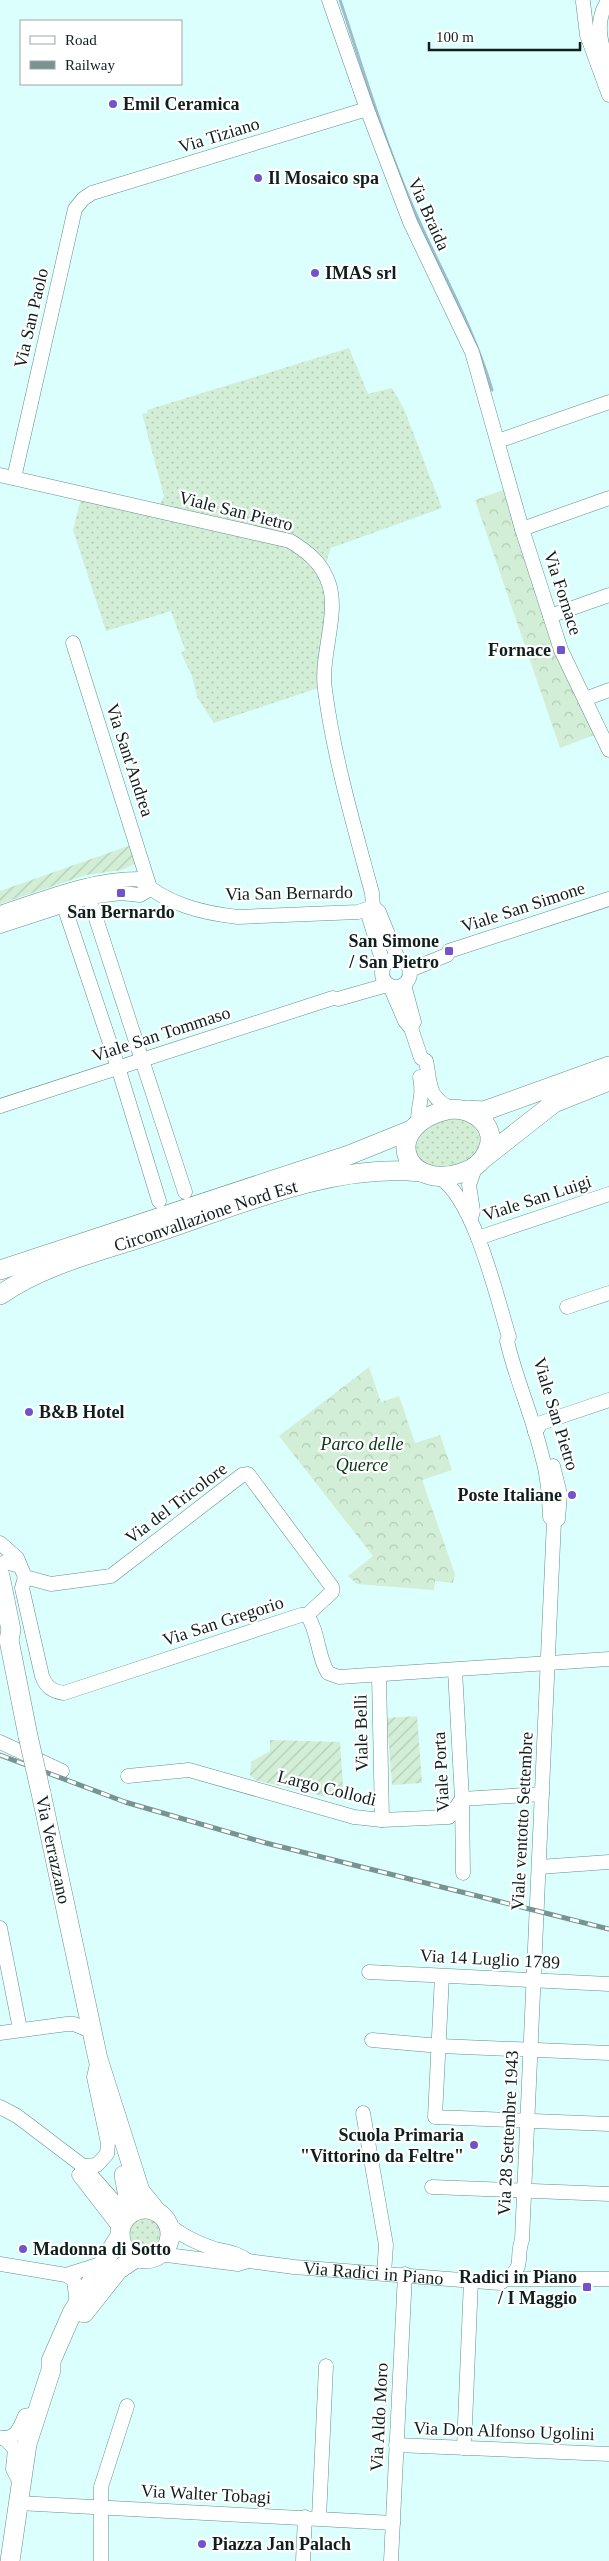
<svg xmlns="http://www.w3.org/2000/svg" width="609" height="2561" font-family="'Times New Roman',serif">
<defs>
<pattern id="grass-dots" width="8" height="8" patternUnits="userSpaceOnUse" patternTransform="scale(1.25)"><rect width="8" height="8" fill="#d2eed6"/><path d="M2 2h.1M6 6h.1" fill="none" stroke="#b3ccb7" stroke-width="1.8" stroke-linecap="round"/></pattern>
<pattern id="forest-crowns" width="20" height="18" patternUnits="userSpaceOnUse" patternTransform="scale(1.25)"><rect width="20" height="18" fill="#d2eed6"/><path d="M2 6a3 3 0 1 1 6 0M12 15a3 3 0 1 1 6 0" fill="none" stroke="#b3ccb7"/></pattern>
<pattern id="garden-furrows" width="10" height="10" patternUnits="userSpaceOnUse" patternTransform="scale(1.25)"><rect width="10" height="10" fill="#d2eed6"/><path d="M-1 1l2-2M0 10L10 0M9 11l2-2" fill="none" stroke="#b3ccb7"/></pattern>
</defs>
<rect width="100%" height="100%" fill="#dbfffc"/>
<g fill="url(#grass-dots)">
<polygon points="349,348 368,394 392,388 404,409 442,508 331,548 324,568 329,613 324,686 214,723 197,697 192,676 181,653 185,650 171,611 106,631 73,530 82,494 156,512 164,496 142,414 148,413 147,410"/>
<polygon points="450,1113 476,1122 484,1144 478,1157 454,1171 418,1163 413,1138"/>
<circle cx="145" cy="2233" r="17"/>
</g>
<g fill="url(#forest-crowns)">
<polygon points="503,490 545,624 561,666 594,735 560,748 475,500"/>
<polygon points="369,1367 381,1402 399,1396 415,1443 440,1435 452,1470 422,1480 455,1574 453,1583 435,1581 434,1590 357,1584 348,1576 373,1556 279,1436"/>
</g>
<g fill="url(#garden-furrows)">
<polygon points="131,845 137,863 122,870 86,875 0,904 0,891"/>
<polygon points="417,1716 422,1783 392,1785 387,1718"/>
<polygon points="270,1740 340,1742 344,1801 255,1780 250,1775 251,1762 270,1751"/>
</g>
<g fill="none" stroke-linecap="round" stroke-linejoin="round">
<path stroke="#9abdd0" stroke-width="3" d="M340 0C362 66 382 134 409 198 436 263 472 322 492 390"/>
<defs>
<g id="minor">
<polyline points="329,0 367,109 410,222 472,352 522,529 561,650 609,750"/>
<polyline points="583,2 587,35 609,95"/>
<path d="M606 4C594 25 602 47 609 68"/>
<polyline points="498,441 609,402"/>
<path d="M0 475 290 541C308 552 322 563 329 584 339 615 320 656 325 690 334 758 354 826 372 893L373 907 369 917 384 966"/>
<polyline points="14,478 75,209 83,199 92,193 367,109"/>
<polyline points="522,529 609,498"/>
<polyline points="550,616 609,595"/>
<polyline points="73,643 150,888"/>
<polyline points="585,699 609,690"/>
<polyline points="89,897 185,1192"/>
<polyline points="64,906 118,1067 159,1201"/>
<polyline points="373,907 379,912 398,959"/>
<path d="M0 913C46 898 90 879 139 879 166 904 202 913 238 917L358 912 373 907"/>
<polyline points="0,926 89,897 121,893 140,895 150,889"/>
<circle cx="396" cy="973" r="14"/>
<polyline points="410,970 447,955 449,951 609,899"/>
<polyline points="404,985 414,1022 411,1027"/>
<path d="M390 986 405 1021 411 1028 421 1058 426 1061C431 1085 427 1097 452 1109"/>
<polyline points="0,1106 333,998 338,999 387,985"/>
<path d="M418 1121C418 1103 424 1098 420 1077"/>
<path d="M440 1178C474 1199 497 1298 509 1337L507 1341C516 1380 533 1417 542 1456 548 1476 549 1496 550 1517L554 1521"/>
<polyline points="471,1218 473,1211 469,1185 476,1165"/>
<polyline points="478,1238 609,1194"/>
<polyline points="567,1307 609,1293"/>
<polyline points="535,1432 541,1423 609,1400"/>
<polyline points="553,1466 560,1494 558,1519 554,1521"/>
<polyline points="0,1543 17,1558 25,1577 51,1584 111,1576 242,1475 248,1474 332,1587 332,1592 307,1615"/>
<polyline points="0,1568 5,1562 20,1566"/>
<path d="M25 1577 22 1588 42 1676C46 1687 52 1691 64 1693L301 1615H307C319 1632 317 1656 328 1673L339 1677 609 1659"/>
<polyline points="455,1670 462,1799 463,1873"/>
<polyline points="379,1675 382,1820"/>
<polyline points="0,1742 62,1771"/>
<polyline points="128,1776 189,1770 354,1817 382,1820 449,1817 462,1799 542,1794"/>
<polyline points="539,1867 609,1862"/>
<polyline points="0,1928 20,2029"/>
<polyline points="369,1972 609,1984"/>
<polyline points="442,1976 435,2117 609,2124"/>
<polyline points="0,2033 67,2024 74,2024 91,2031"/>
<polyline points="372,2040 440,2046 609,2053"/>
<polyline points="0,2107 17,2116 83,2166 119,2207 129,2214"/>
<polyline points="363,2113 386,2245 384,2273"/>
<polyline points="83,2166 97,2165 107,2154 108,2143 94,2077 98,2060"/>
<polyline points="79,2175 120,2228"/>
<polyline points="432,2187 609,2194"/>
<path d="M167 2223C181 2236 197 2243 215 2249 228 2252 238 2253 248 2261"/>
<path id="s1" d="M159 2254 238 2264 248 2261 294 2267 500 2283 506 2279H609"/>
<polyline points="0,2264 66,2275 101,2264"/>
<polyline points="66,2275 74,2280 77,2305"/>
<path d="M506 2279C526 2266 515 2259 522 2240L554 1521"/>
<path d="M0 2438C16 2440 20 2428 25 2416L36 2414"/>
<polyline points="4,2438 15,2449 13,2469 20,2483"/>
<polyline points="396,2445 609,2454"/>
<polyline points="464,2448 471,2280"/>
<polyline points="18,2503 393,2523"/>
<polyline points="319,2518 326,2366"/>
<polyline points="101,2561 101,2487 127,2406"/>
<polyline points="303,2561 305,2517"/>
<polyline points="391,2561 405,2274"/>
</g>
<g id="major">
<path d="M452 1109C475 1109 499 1127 487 1152 482 1163 471 1170 461 1173 401 1192 379 1123 452 1109Z"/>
<polyline points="468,1110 484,1111 609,1066"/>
<polyline points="484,1158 554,1103 609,1081"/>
<polyline points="0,1270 349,1155 411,1130"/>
<path id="s2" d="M0 1295C46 1263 103 1251 155 1233 237 1206 332 1163 420 1172"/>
<polyline points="0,1576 11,1630 9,1640 28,1736"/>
<path id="s3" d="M41 1793 98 2059 140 2191 157 2212"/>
<polyline points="124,2175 131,2213"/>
<circle cx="145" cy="2234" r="25"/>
<polyline points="84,2313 118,2270 137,2257"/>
<polyline points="10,2561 27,2444 51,2370 51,2361 72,2313 120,2236"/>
</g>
</defs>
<use href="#minor" stroke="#658f8c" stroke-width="15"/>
<use href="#major" stroke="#658f8c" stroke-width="20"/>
<use href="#minor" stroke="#fff" stroke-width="14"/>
<use href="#major" stroke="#fff" stroke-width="19"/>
<defs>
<polyline id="rail" points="0,1755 125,1802 266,1843 609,1929"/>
</defs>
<use href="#rail" stroke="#789391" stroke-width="5"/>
<use href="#rail" stroke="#fff" stroke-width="3" stroke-dasharray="9" stroke-linecap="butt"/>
<defs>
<polyline id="major-bridge" points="28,1736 41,1793"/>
</defs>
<use href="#major-bridge" stroke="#658f8c" stroke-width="20" stroke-linecap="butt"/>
<use href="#major-bridge" stroke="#fff" stroke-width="19"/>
</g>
<g fill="#7253cc" stroke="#fff" stroke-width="2">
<circle cx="113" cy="104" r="5"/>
<circle cx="258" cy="178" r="5"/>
<circle cx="315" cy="273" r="5"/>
<rect x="556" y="645" width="10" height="10" rx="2.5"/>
<rect x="116" y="888" width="10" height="10" rx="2.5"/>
<rect x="444" y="946" width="10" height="10" rx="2.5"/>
<circle cx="29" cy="1412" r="5"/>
<circle cx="572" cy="1495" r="5"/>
<circle cx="474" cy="2145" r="5"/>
<circle cx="23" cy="2249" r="5"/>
<rect x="582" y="2282" width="10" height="10" rx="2.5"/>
<circle cx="202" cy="2544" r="5"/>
</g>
<g text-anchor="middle" stroke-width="4.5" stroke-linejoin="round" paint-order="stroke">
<g font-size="18" font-weight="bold" fill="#0e1f1e" stroke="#fff" text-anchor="start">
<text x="123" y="110">Emil Ceramica</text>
<text x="268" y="184">Il Mosaico spa</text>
<text x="325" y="279">IMAS srl</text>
<text x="551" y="656" text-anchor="end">Fornace</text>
<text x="121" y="918" text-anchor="middle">San Bernardo</text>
<text x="439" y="947" text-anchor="end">San Simone<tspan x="439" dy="21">/ San Pietro</tspan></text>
<text x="39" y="1418">B&amp;B Hotel</text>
<text x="562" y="1501" text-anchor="end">Poste Italiane</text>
<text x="464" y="2141" text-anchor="end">Scuola Primaria<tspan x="464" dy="21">"Vittorino da Feltre"</tspan></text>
<text x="33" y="2255">Madonna di Sotto</text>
<text x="577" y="2283" text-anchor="end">Radici in Piano<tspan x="577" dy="21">/ I Maggio</tspan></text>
<text x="212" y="2550">Piazza Jan Palach</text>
</g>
<g font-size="18" fill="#0e1f1e" stroke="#fff">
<text transform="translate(219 135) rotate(-17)" y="6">Via Tiziano</text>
<text transform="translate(429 214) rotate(66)" y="6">Via Braida</text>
<text transform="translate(31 318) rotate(-77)" y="6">Via San Paolo</text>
<text transform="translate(236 511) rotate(14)" y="6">Viale San Pietro</text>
<text transform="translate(563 593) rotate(72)" y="6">Via Fornace</text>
<text transform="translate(130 760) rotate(72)" y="6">Via Sant'Andrea</text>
<text transform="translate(289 893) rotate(-1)" y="6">Via San Bernardo</text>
<text transform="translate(523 907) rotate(-18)" y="6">Viale San Simone</text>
<text transform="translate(161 1034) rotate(-18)" y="6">Viale San Tommaso</text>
<text transform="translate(537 1198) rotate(-18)" y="6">Viale San Luigi</text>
<text dy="6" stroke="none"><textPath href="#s2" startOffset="221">Circonvallazione Nord Est</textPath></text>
<text transform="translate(556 1414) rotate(73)" y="6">Viale San Pietro</text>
<text transform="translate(176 1503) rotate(-37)" y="6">Via del Tricolore</text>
<text transform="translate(223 1621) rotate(-18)" y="6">Via San Gregorio</text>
<text transform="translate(361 1733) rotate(-91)" y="6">Viale Belli</text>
<text transform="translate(441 1772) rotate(-93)" y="6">Viale Porta</text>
<text transform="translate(327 1788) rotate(14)" y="6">Largo Collodi</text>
<text transform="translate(522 1821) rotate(-87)" y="6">Viale ventotto Settembre</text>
<text dy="6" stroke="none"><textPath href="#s3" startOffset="58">Via Verrazzano</textPath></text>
<text transform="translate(490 1959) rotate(3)" y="6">Via 14 Luglio 1789</text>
<text transform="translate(508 2133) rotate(-87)" y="6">Via 28 Settembre 1943</text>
<text dy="6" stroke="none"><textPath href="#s1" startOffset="216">Via Radici in Piano</textPath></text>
<text transform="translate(379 2417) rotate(-87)" y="6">Via Aldo Moro</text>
<text transform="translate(504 2431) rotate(2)" y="6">Via Don Alfonso Ugolini</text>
<text transform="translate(206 2494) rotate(3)" y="6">Via Walter Tobagi</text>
</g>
<g font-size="18" font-style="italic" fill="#063717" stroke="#fff">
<text x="362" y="1450">Parco delle<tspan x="362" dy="21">Querce</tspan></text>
</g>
</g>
<rect x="20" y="20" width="162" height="65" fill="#ffffff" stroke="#9fa5a5"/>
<rect x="30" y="36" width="25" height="8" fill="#ffffff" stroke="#9fa5a5"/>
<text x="65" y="45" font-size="15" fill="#0e1f1e">Road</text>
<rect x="30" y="61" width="25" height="8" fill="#789391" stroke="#9fa5a5"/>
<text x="65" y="70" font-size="15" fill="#0e1f1e">Railway</text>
<path d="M429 42v8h151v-8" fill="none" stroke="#0e1f1e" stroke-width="2.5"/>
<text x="436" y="42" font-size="15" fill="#0e1f1e" stroke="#ffffff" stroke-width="4" paint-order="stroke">100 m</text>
</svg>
